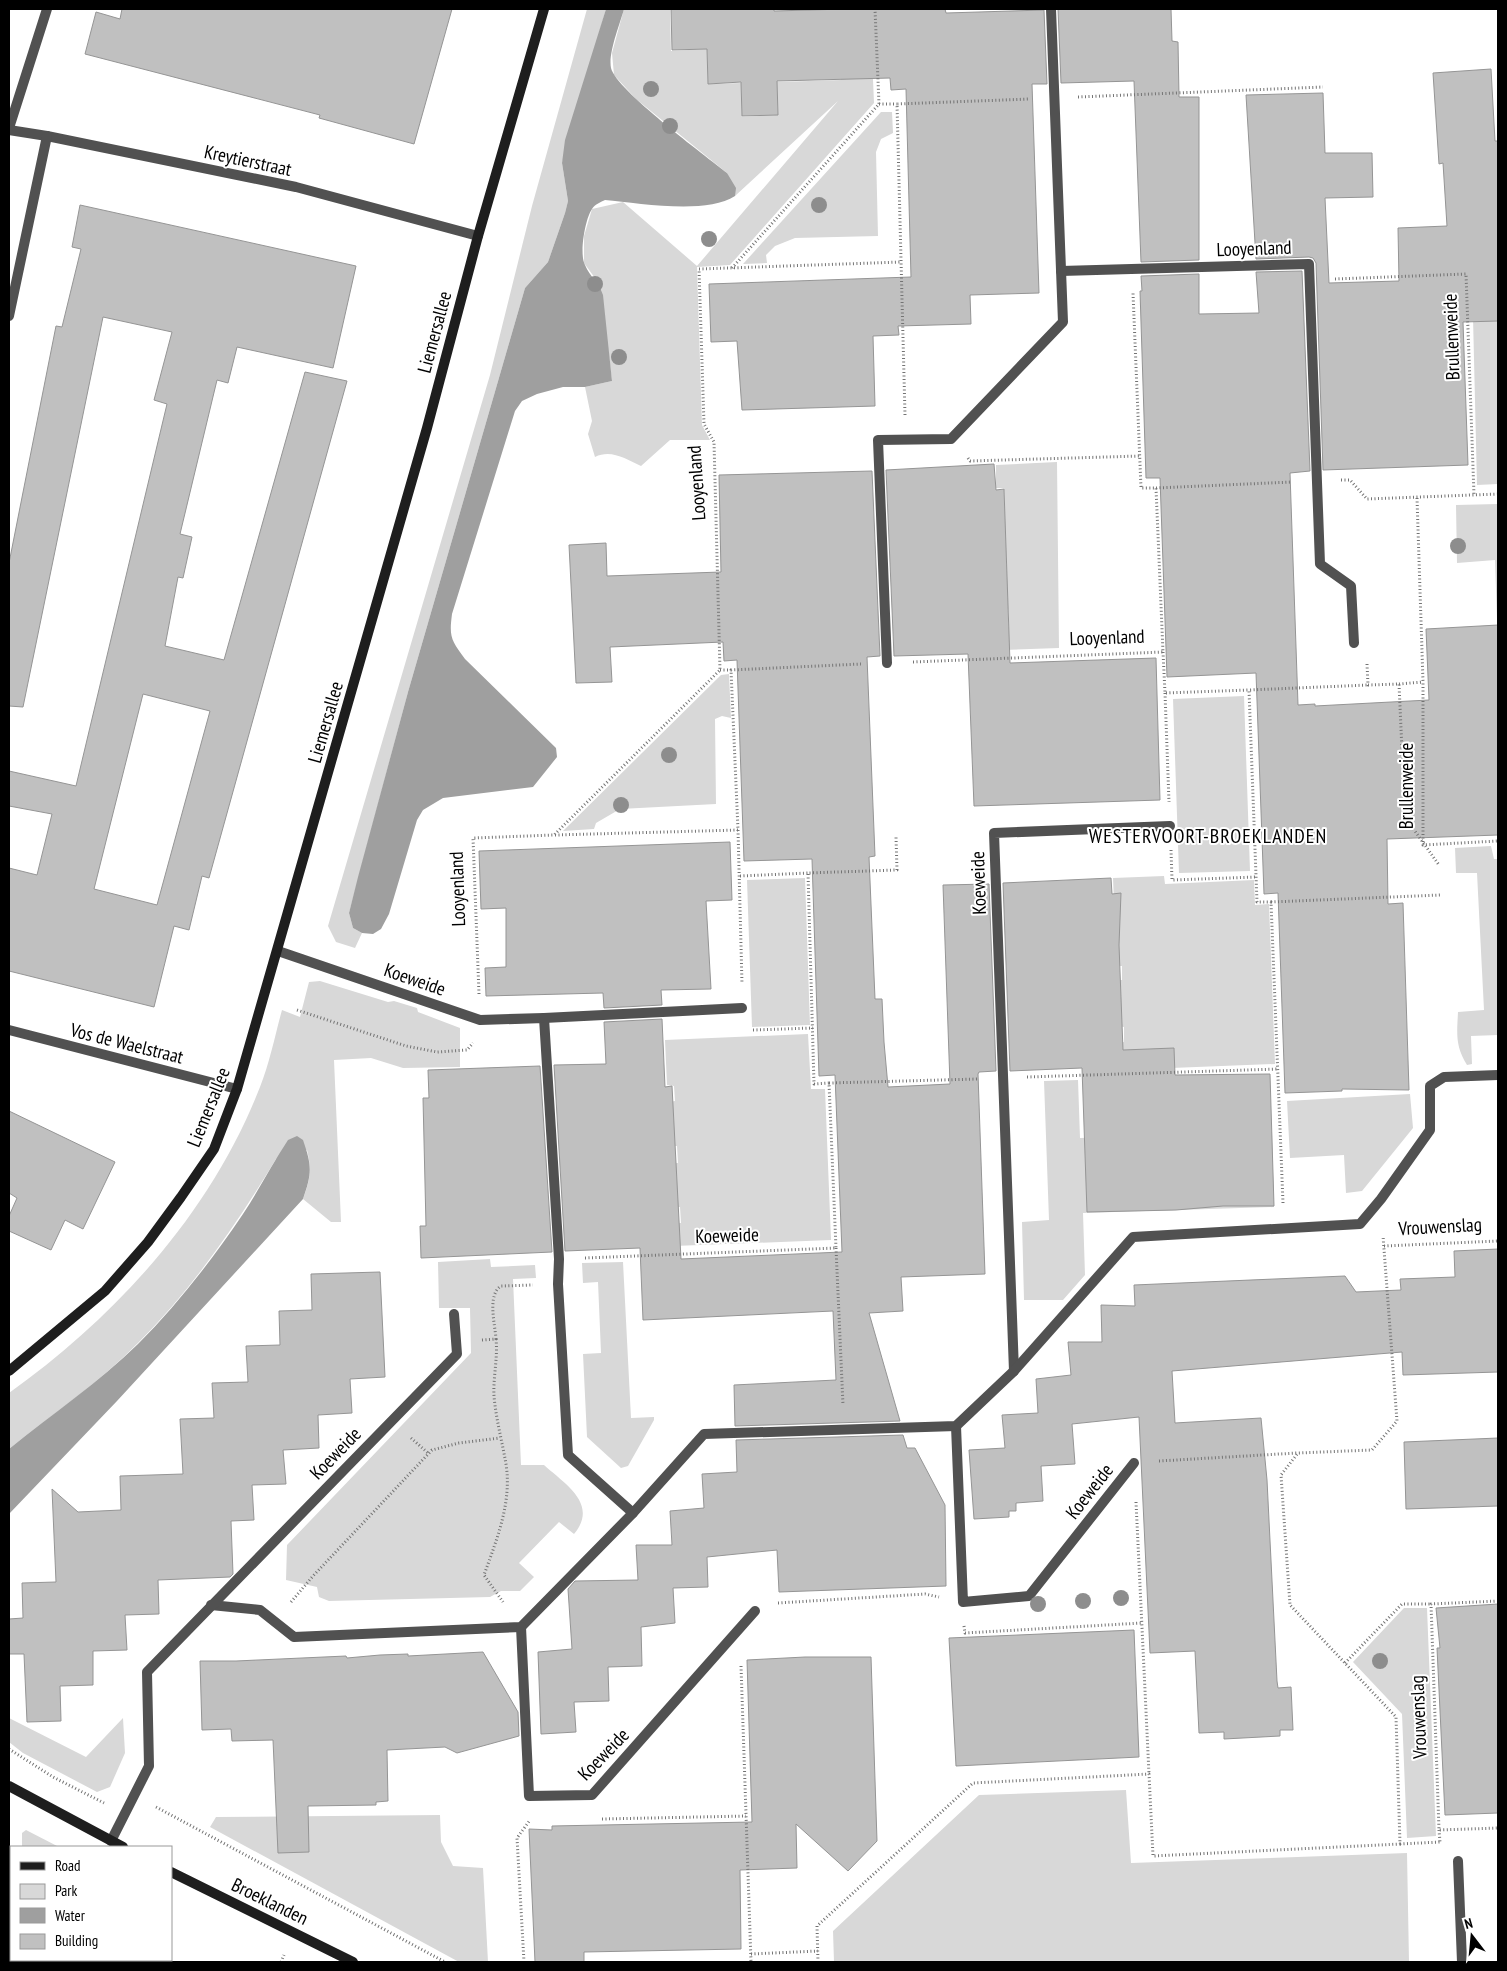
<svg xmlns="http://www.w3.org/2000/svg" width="1507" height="1971" font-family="'PT Sans Narrow',sans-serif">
<rect width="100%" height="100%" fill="#fff"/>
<g fill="#d8d8d8">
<polygon points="587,9 606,9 562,163 568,201 565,213 548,262 525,288 408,692 349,913 353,928 362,933 355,948 336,942 328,926 490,375 532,206"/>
<path d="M624 9H670L671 51 707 49 708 84 741 83 742 117 778 115 777 82 841 80 840 9H870L874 103 730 265 697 267 702 425 710 440H670L641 466C626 459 611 449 595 457L588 434 592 421 585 387 612 381 600 285 584 263V236L592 209 623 202 697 266 838 101 735 196 727 173 636 99 614 75 612 53Z"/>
<polygon points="881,112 892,112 893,133 881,139 876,152 878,236 795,238 775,246 766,255 767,263 743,264"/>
<polygon points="1498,273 1498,484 1477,485 1472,275"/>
<polygon points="1057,462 1059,648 1002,650 1001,628 1009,627 1009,613 999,565 1007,565 1006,552 996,504 1005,503 1004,488 996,488 996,465"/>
<polygon points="1498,504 1498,619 1497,619 1495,560 1457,563 1456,505"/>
<polygon points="729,674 731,718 722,716 715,719 716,804 620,809 596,823 594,829 563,831 721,675"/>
<polygon points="1244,696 1250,871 1179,873 1173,699"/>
<path d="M1491 846 1494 859H1498V1035L1471 1036 1472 1064 1467 1065C1455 1046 1457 1033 1458 1012L1484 1010 1477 873H1456L1455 848Z"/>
<polygon points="1164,876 1165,884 1254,880 1255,905 1269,904 1275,1064 1121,1070 1119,1043 1124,1042 1124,1027 1119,1026 1117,980 1122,980 1122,966 1116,966 1114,919 1120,919 1120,902 1114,902 1113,878"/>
<polygon points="805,878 810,1025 752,1027 747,880"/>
<path d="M320 981 388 1002 394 1001 417 1008 418 1012 460 1028V1067L403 1068 371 1058 334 1060 341 1222H331L303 1199C310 1180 312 1170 307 1150L276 1159C236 1225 193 1288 138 1343 99 1383 52 1414 9 1449V1393C118 1315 211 1212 260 1087 270 1062 275 1035 282 1010L300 1017 309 982Z"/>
<polygon points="808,1034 811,1089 825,1089 831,1240 674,1246 673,1223 681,1223 680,1207 672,1207 670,1163 678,1163 677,1146 669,1146 668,1102 675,1101 674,1086 667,1085 665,1040"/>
<polygon points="1078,1080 1080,1138 1272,1132 1274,1207 1083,1213 1085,1275 1063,1300 1024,1300 1022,1222 1049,1220 1044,1081"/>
<polygon points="1410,1094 1413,1128 1362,1191 1346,1193 1344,1155 1290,1158 1287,1101"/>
<path d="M490 1259 491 1267 535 1265 536 1278 513 1279 521 1465H544C565 1484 599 1504 574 1534L559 1522 519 1563 534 1577 520 1591H501L490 1597 329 1601 319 1597 317 1587 286 1580 287 1545 471 1353 470 1308H439L438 1262Z"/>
<polygon points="623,1262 631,1418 654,1417 654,1420 628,1466 621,1468 587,1437 583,1354 601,1353 598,1282 583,1283 582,1263"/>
<polygon points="1404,1608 1427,1608 1436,1836 1407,1838 1402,1714 1353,1662"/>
<polygon points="9,1718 86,1757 123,1718 125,1753 110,1787 97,1792 23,1753 9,1742"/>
<polygon points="1126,1790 1131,1863 1407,1853 1409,1962 834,1962 833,1931 979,1795"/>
<polygon points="440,1815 441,1842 453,1866 483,1868 488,1962 459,1962 210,1827 216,1817"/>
<polygon points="26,1830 59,1847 22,1847 22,1833"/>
</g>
<g fill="#9f9f9f">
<path d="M606 9H624C620 24 608 53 611 68 616 90 706 156 727 173L736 188 735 196C706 215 639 203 605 200 601 202 595 204 592 209 585 219 579 254 585 265 590 277 599 283 603 295L612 381 585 387H563L537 394 522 401 515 411 452 614C449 637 451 640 465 659L556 748 557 757 533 787 443 798 423 810 417 820 389 914 381 929 373 934 362 933 353 928 349 913 358 877 408 692 525 288 548 262 565 213 568 201 562 163 565 140Z"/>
<path d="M297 1136 303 1140C312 1166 312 1173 303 1199L117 1401 9 1514V1449C52 1414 98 1383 138 1344 177 1305 212 1260 243 1214 259 1190 272 1164 288 1140Z"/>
</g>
<g fill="#c0c0c0" stroke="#959595" fill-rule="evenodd">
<polygon points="122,9 452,9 414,144 319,118 320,115 85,54 96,12 120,19"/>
<polygon points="671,9 774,9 774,11 845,9 945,9 946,13 1044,10 1047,84 1032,84 1039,293 970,295 971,324 898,326 899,335 873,336 875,406 742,410 737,341 711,342 709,284 911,277 906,89 891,90 890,78 777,81 778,115 742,116 741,82 708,84 707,49 672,50"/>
<polygon points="1058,9 1171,9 1172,41 1178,42 1179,97 1199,97 1199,260 1141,262 1134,81 1061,83"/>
<polygon points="1491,69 1495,141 1498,141 1498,321 1463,322 1468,465 1323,470 1316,263 1313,258 1309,257 1256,259 1246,95 1323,93 1325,153 1372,153 1373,197 1325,198 1329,283 1399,281 1398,228 1447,226 1443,163 1439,164 1433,73"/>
<path d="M80 205 356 266 333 368 237 347 228 383 217 380 180 534 192 537 183 578 178 577 165 646 224 660 305 372 347 381 209 878 202 876 189 930 174 926 154 1007 9 971V868L37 875 52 814 9 806V771L76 786 167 404 154 400 172 332 103 317 23 707 9 706V563L56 326 62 327 81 249 72 247ZM143 694 210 711 157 905 94 889Z"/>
<polygon points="1302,271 1310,471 1290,473 1298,705 1315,704 1315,706 1429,700 1426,629 1498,625 1498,835 1387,839 1388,904 1403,903 1409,1090 1342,1089 1342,1091 1285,1093 1278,893 1264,894 1256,673 1167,677 1160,478 1146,478 1140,291 1142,291 1141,276 1199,274 1199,314 1259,313 1256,272"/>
<polygon points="994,464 996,490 1004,489 1010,663 1156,658 1160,800 974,806 968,654 894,656 886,470"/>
<polygon points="872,471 880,656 867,657 875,856 869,857 875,999 882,999 884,1042 888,1087 950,1084 943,885 989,884 996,1071 979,1072 978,1074 985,1274 901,1277 903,1311 869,1313 900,1421 735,1426 734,1385 836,1380 833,1311 643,1320 640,1248 565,1251 554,1065 606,1064 604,1022 662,1019 665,1087 672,1086 681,1259 842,1252 835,1075 819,1076 812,859 744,861 737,660 724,661 723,642 610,647 612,682 576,683 569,545 606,543 607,576 721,572 719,475"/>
<polygon points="730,842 732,900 706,901 711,989 661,990 662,1005 604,1008 603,993 486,996 485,968 506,967 506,908 481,909 479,851"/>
<polygon points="1111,878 1112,894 1121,893 1119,945 1123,1050 1174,1048 1175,1075 1270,1074 1274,1206 1223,1206 1176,1210 1087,1212 1082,1068 1010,1071 1003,883"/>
<polygon points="540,1066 552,1252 421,1258 420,1226 426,1226 423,1098 429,1098 428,1070"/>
<polygon points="9,1111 115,1162 83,1229 65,1220 51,1250 9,1231 9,1216 17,1198 9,1193"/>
<polygon points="1498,1249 1498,1372 1403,1375 1402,1352 1172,1371 1175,1423 1261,1418 1267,1480 1277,1681 1278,1688 1291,1687 1293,1730 1280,1730 1280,1736 1224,1739 1224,1732 1199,1733 1195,1651 1150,1653 1139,1417 1072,1424 1075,1464 1041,1466 1043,1501 1016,1503 1016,1511 1009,1511 1009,1517 974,1519 969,1450 1005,1448 1002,1415 1038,1413 1036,1379 1071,1375 1068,1342 1102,1342 1101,1305 1135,1306 1134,1285 1345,1276 1356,1292 1401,1290 1400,1279 1455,1277 1454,1251"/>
<polygon points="380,1272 385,1377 350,1379 352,1413 318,1415 319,1448 283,1450 286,1484 252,1485 254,1520 231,1521 233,1574 230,1577 158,1580 159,1614 125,1615 127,1650 93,1651 93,1685 60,1686 61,1721 27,1722 24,1654 9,1654 9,1619 23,1618 22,1583 56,1582 52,1489 78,1512 121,1510 120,1476 183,1474 180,1419 214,1418 212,1383 248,1382 246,1346 280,1345 279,1311 312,1310 311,1274"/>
<polygon points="903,1435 907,1448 915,1448 945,1505 946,1586 779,1592 777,1550 707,1557 708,1587 673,1588 675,1623 641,1627 642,1666 608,1667 609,1701 574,1702 576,1732 541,1734 538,1652 572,1649 568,1589 575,1581 638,1580 636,1545 672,1545 670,1511 704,1508 702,1474 737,1472 736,1440"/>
<polygon points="1498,1438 1498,1506 1406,1509 1404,1442"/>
<polygon points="1498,1604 1498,1813 1445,1815 1437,1648 1440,1648 1436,1608"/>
<polygon points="1134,1630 1139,1757 956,1766 949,1638"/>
<polygon points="483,1652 518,1712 519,1736 457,1753 445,1747 387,1750 388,1801 376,1802 376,1805 308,1806 309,1852 278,1853 273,1740 232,1741 231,1729 202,1730 200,1661 236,1661 346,1656 347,1658 380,1655 408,1654 408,1656"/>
<polygon points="805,1657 871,1657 877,1841 848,1871 796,1824 797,1868 740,1870 741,1949 584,1952 584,1962 535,1962 529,1829 552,1830 552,1826 752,1822 747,1660"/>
</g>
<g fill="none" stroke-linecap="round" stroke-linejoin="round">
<g stroke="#737373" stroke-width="3" stroke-dasharray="1 2.5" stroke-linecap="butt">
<polyline points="1078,97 1323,87"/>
<polyline points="879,104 897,104"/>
<polyline points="732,268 879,104 875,9"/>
<polyline points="1335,279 1466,274 1474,495"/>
<polyline points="905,415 897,104 1030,99"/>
<polyline points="968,458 970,461 1140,456"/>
<polyline points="1341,480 1350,480 1367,499 1498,494"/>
<polyline points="1156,488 1292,482"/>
<polyline points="1417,498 1423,682 1423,845 1498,841"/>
<polyline points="1163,652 1165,693 1249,690"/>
<polyline points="913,662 1163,652 1156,488 1141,488 1133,293"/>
<polyline points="1367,664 1368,685 1399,684 1405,817 1439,865"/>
<polyline points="720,670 731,670"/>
<polyline points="1399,684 1423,682"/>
<polyline points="1165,693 1169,802"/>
<polyline points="738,830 742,984"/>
<polyline points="555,835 738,830 731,670 861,664"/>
<polyline points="1171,850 1172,880 1256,877"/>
<polyline points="740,876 808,873"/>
<polyline points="1271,902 1440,895"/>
<polyline points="479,994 473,838 554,835 720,670 714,442 704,424 699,269 901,262"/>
<polyline points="297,1010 406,1046 437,1052 467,1050 473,1043"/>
<polyline points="753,1030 813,1028"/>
<polyline points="1027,1077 1278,1069"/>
<polyline points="829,1083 978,1079"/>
<polyline points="1283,1203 1271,902 1257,902 1249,690 1368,685"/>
<polyline points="1384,1246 1498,1241"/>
<polyline points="836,1248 843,1405"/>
<polyline points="585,1258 836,1248 829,1083 814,1084 808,873 897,870 896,837"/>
<path d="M496 1339C498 1358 493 1377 494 1396 496 1419 502 1441 506 1464 512 1502 497 1539 484 1575L503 1602"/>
<path d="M482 1340 496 1339C495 1324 487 1295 501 1286L533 1285"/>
<polyline points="411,1438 428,1453"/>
<polyline points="1159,1461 1297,1453"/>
<polyline points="1136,1502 1149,1774"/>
<polyline points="1498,1601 1431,1604 1439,1830 1498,1828"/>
<polyline points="291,1602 313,1576 432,1450 459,1443 500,1438"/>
<polyline points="778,1603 925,1594 939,1597"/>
<polyline points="964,1626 965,1633 1142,1623"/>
<polyline points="1345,1663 1402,1604 1431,1604"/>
<polyline points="741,1666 751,1962"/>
<polyline points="9,1749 53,1777 104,1803"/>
<polyline points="156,1807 445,1962"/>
<polyline points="602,1819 746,1816"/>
<polyline points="1439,1830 1440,1842"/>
<polyline points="1400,1844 1440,1842 1441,1843"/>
<polyline points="751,1954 818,1951"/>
<polyline points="281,1962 284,1955"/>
<polyline points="524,1962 517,1838 530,1820"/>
<polyline points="818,1962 817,1926 973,1783 1149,1774 1153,1856 1400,1844 1396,1717 1290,1605 1281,1475 1298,1453 1372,1450 1397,1421 1383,1236"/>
</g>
<g stroke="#515151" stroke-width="10">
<polyline points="9,128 47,9"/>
<polyline points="9,130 47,136 296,187 478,236"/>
<polyline points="1061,271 1309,264 1320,564 1351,586 1354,643"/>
<polyline points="9,316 47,136"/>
<polyline points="887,663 878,440 951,439 1063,322 1051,9"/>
<polyline points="278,951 480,1020 544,1018 559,1259 558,1284 568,1455 633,1513"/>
<polyline points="544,1018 742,1008"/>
<polyline points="9,1030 237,1089"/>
<polyline points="1014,1371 994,833 1170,826"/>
<polyline points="956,1426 963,1602 1029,1596 1134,1463"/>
<polyline points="211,1605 260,1610 294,1637 521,1627 633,1513 704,1434 956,1426 1014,1371 1133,1237 1360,1224 1381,1199 1430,1130 1430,1086 1444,1077 1498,1075"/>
<polyline points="521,1627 529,1796 592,1795 755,1611"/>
<polyline points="111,1841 149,1766 147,1672 457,1354 454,1314"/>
<polyline points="1458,1861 1462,1962"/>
</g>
<g stroke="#1e1e1e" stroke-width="10">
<polyline points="9,1371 105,1291 148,1242 181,1197 214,1149 237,1089 427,428 478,236 544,9"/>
<polyline points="9,1786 123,1847"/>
<polyline points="171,1872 353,1962"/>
</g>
</g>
<g fill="#8d8d8d">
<circle cx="651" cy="89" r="8"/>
<circle cx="670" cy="126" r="8"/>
<circle cx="819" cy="205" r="8"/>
<circle cx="709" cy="239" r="8"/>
<circle cx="595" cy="284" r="8"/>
<circle cx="619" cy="357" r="8"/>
<circle cx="1458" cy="546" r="8"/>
<circle cx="669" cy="755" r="8"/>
<circle cx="621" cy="805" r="8"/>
<circle cx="1121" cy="1598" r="8"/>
<circle cx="1083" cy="1601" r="8"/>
<circle cx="1038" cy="1604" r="8"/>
<circle cx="1380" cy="1661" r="8"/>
</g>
<g text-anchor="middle" stroke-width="4" stroke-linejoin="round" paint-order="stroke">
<g font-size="19" fill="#000" stroke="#fff">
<text transform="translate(248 160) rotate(12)" y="7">Kreytierstraat</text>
<text transform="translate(1254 248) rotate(-2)" y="7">Looyenland</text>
<text transform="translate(434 332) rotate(-75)" y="7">Liemersallee</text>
<text transform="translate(1451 337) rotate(-92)" y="7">Brullenweide</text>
<text transform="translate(696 483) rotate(-94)" y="7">Looyenland</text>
<text transform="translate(1107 637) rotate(-2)" y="7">Looyenland</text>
<text transform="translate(325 722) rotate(-74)" y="7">Liemersallee</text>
<text transform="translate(1406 786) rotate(-90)" y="7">Brullenweide</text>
<text transform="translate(978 883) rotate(-92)" y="7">Koeweide</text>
<text transform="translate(457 889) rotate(-92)" y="7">Looyenland</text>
<text transform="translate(415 979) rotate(19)" y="7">Koeweide</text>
<text transform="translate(127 1043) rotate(14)" y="7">Vos de Waelstraat</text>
<text transform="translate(208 1107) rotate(-68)" y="7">Liemersallee</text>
<text transform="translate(1440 1226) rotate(-3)" y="7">Vrouwenslag</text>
<text transform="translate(727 1235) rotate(-2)" y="7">Koeweide</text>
<text transform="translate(335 1453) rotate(-46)" y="7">Koeweide</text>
<text transform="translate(1089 1491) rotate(-52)" y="7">Koeweide</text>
<text transform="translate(1418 1717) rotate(-92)" y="7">Vrouwenslag</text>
<text transform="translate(603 1754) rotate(-46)" y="7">Koeweide</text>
<text transform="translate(270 1901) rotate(26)" y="7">Broeklanden</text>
</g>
<g font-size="20" letter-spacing="1" fill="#000" stroke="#fff">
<text x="1208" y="843">WESTERVOORT-BROEKLANDEN</text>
</g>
</g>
<rect width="1507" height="1971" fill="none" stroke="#000000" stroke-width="20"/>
<rect x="10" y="1846" width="162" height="115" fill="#ffffff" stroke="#999999"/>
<rect x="20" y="1862" width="25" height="8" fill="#1e1e1e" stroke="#999999"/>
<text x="55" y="1871" font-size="15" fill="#000000">Road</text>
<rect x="20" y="1884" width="25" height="15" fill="#d8d8d8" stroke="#999999"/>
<text x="55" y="1896" font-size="15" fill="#000000">Park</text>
<rect x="20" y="1908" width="25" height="15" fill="#9f9f9f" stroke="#999999"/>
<text x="55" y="1921" font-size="15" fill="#000000">Water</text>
<rect x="20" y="1934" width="25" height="15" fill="#c0c0c0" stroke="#999999"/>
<text x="55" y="1946" font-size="15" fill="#000000">Building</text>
<g transform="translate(1472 1936) rotate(344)" stroke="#ffffff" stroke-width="4" paint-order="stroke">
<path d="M0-4L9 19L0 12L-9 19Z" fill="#000000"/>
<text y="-8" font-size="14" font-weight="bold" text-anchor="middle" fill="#000000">N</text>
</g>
</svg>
